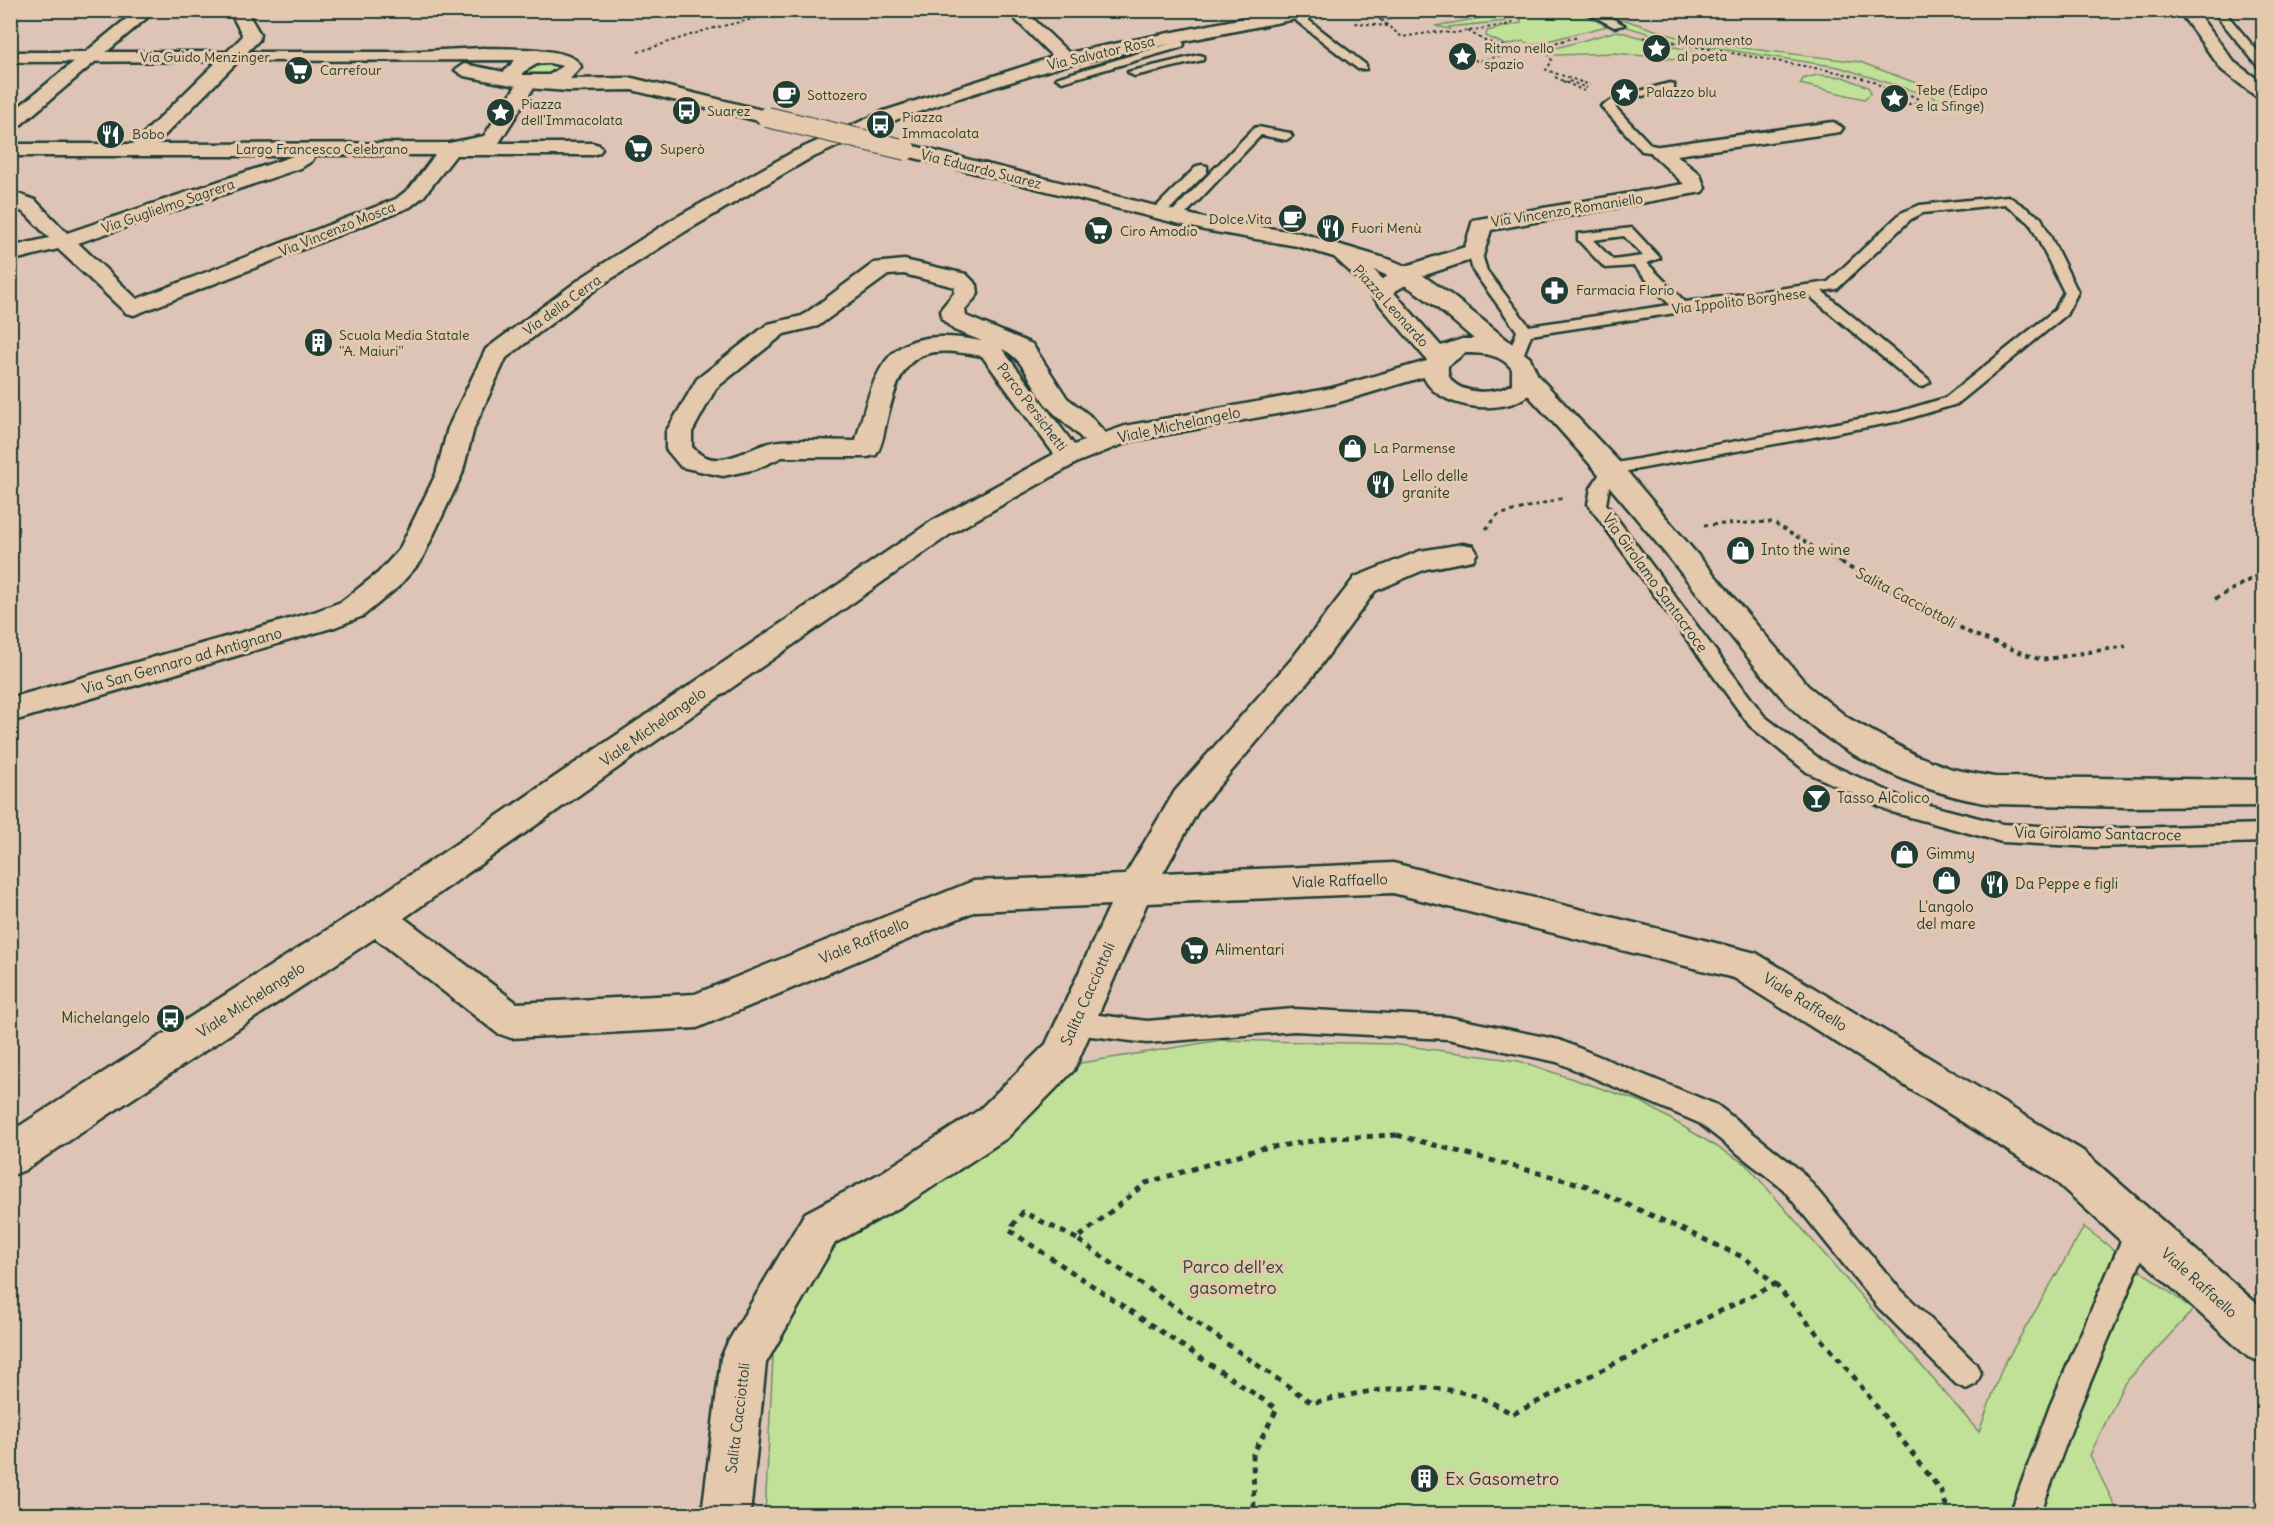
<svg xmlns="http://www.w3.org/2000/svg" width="2274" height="1525" font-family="Delius,sans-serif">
<rect width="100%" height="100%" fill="#dec4b6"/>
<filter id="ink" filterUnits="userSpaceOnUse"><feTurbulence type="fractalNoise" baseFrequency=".0167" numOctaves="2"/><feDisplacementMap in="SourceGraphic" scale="12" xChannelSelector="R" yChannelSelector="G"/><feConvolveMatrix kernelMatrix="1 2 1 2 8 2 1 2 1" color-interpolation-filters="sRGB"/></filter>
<g filter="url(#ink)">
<g fill="#c1e199" stroke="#708f66" stroke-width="1.5">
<polygon points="1483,11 1504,11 1506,21 1449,27 1450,29 1435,26 1493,16"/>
<polygon points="1553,11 1577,11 1607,26 1531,45 1523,41 1506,45 1486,36 1487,31 1521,23 1521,12"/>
<polygon points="1622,19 1676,37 1710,44 1860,62 1916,83 1954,93 1963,107 1839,67 1677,42 1627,27 1626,24 1617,22"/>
<polygon points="1617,31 1697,53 1685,60 1615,53 1556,55 1549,50"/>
<polygon points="538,61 566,66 556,76 522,77 521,68"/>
<polygon points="1817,75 1843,77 1868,87 1871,93 1864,99 1800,84 1803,79"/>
<polygon points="1221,1040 1391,1044 1519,1061 1642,1102 1746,1164 1979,1432 2002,1368 2084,1227 2193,1310 2124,1384 2090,1455 2119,1514 765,1514 774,1339 831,1241 962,1165 1081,1063"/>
</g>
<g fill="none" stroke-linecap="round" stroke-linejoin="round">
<defs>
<g id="service">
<polygon points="1582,10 1597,10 1624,25 1614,27"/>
<polygon points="2212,10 2223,10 2264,59 2264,70 2260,69"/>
<polygon points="1290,12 1298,12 1366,65 1366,69 1358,69 1290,16"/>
<polygon points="1171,34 1179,34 1184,45 1182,47 1062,82 1056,78 1172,43"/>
<polygon points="1199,55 1203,56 1203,60 1134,76 1128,72"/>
<polygon points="1670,83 1674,84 1674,90 1642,96 1636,92"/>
<polygon points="1618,97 1624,101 1615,107 1651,145 1665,148 1665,154 1642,151 1601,106"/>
<polygon points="1258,127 1290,133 1292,136 1286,140 1261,135 1180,220 1170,220 1170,214 1254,128"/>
<polygon points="1202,165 1207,166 1207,172 1163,216 1153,216 1153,210 1197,166"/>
<path d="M2008 196 2041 218 2078 292 2066 315 1957 404 1900 421 1617 473 1609 488 1606 504 1764 716 1821 760 1905 799 2002 824 2094 829 2264 824V842L2094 847 2002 842 1892 812 1807 772 1750 726 1588 504 1591 488 1605 465 1898 412 1945 398 2055 310 2064 292 2030 223 2005 204 1923 213 1911 219 1837 289 1822 291 1928 379 1930 382 1922 387 1916 385 1806 293 1531 335 1521 361H1509L1507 358 1517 331 1473 271 1468 251 1470 248H1480L1487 271 1529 326 1670 305 1634 266 1605 268 1578 240V234L1632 228 1660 258 1647 263 1685 302 1828 282 1901 213 1920 205ZM1624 236 1643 256 1613 260 1593 240Z"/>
<polygon points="1294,1009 1448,1017 1559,1040 1717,1105 1801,1171 1898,1287 1976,1364 1981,1374 1976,1384 1966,1389 1956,1384 1878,1307 1783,1189 1699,1123 1557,1062 1448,1039 1294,1031 1147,1043 1075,1034 1066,1031 1063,1023 1066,1015 1075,1012 1147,1021"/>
<polygon points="2140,1216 2150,1220 2154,1230 2079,1409 2040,1514 2010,1514 2050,1406 2130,1220"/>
</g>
<g id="minor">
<polygon points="137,10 156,10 17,128 10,130 10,114"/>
<path d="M229 10H246L260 34 259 40 156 144 449 143 484 136 521 78 528 76 537 82 499 143H592L599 145 602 149 599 153 592 155H456L424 196 410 207 134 315 126 313 58 249 10 261V247L49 238 27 215 10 204V191L35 200 67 233 293 156H10V144H133L241 38 242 34ZM315 155H435L410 188 396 199 137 299 78 243 301 168 312 161Z"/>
<polygon points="1006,10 1024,10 1069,53 1284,10 1324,10 1316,15 1069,64 962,97 898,119 807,160 686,231 600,286 506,358 474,428 462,474 421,561 398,587 363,616 335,627 10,722 10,698 314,612 341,602 378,573 399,550 436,474 448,428 486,349 584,276 670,221 793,152 884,111 1053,57"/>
<polygon points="1833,122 1843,128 1840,132 1677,155 1700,175 1705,188 1702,192 1491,230 1483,256 1422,276 1388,295 1372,295 1368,290 1372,285 1406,266 1465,247 1473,220 1684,184 1653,155 1650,151 1653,147"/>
<path d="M904 260 966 274 977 285 978 294 965 310 966 316 1032 344 1067 398 1089 415 1105 433 1125 426 1332 388 1434 359 1443 361 1446 366 1443 371 1336 403 1131 441 1078 462 952 533 404 918 517 1003 695 994 973 881 1125 875 1175 791 1291 660 1355 577 1420 551 1463 544 1473 546 1477 553 1473 560 1426 569 1375 591 1313 676 1199 809 1163 873 1393 863 1756 953 2083 1151 2264 1310V1363L2248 1357 2053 1179 1734 978 1393 893 1147 903 1074 1070 1007 1138 911 1201 835 1243 766 1363 750 1514H702L721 1358 728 1342 805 1213 881 1173 979 1110 1046 1044 1110 905 976 911 697 1028 511 1038 497 1033 375 938 25 1170 10 1176V1132L363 907 932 521 1054 454 982 356C917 344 903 354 887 419 884 431 883 444 876 455L867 457H782L756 469 723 476 681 467 666 449V432L697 379 768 324 802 316 874 263ZM904 274 955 287 954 293 941 309 942 319 954 330 982 341C888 324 877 360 856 441 831 441 805 439 780 441 750 443 719 477 692 447V432L716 388 784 334 818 326 888 275ZM1002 349C1026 359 1032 389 1049 408 1060 420 1073 428 1084 441L1074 445Z"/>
</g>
<g id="tertiary">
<polygon points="2178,10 2195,10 2234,62 2264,84 2264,99 2257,97 2222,70"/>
<path d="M483 48C503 49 575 46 581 67L570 79 632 78 774 113 777 117 767 123 632 90 568 91 528 88 464 76 455 70 464 64 504 72 515 60 10 62V52H400ZM549 63 563 66 549 75H523V72L537 64Z"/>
<path d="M906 144 1204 218 1300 233 1391 260 1415 270 1451 295 1530 358 1538 376 1620 463 1808 686 1848 718 1915 755 1952 769 1994 777 2264 780V806L2130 807 1994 804C1924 796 1833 753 1785 701 1746 658 1711 609 1674 564 1627 506 1579 450 1528 395 1501 417 1433 409 1422 373L1427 360 1357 278 1334 257 1297 246 1204 230 899 154 896 150 899 146ZM1374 270C1413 285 1443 312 1474 339H1462L1441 346ZM1465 353C1483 353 1501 354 1512 369V384C1495 397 1444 395 1448 366Z"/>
</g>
</defs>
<use href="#service" stroke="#1f3d34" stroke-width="5"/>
<use href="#minor" stroke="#1f3d34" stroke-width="5"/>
<use href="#tertiary" stroke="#1f3d34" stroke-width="5"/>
<g stroke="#1f3d34" stroke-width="2" stroke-dasharray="3 3" stroke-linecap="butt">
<polyline points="1376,10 1370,11 1382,21"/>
<polyline points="1390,19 1382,21 1402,37 1434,32 1455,33 1511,24 1514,10"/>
<polyline points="1355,23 1387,26"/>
<polyline points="1468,31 1485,41 1520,51"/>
<polyline points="1643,37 1837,72 1873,81 1887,90"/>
<polyline points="1536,49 1550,56 1552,61 1546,70 1590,85"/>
<polyline points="638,52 706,30 791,10"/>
<polyline points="1469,58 1464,53 1455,56 1479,61 1578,37"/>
<polyline points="1555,77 1584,91"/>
<polyline points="1563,82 1569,81 1587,88"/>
<path d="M1887 90H1898L1917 98V102C1904 107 1893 104 1881 97V93Z"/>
</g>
<g stroke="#1f3d34" stroke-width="3" stroke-dasharray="4 4" stroke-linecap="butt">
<polyline points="1704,525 1772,522 1844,565"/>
<polyline points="1486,529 1498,515 1563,498"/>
</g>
<g stroke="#1f3d34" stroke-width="4" stroke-dasharray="4.5 4.5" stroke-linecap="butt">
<polyline points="1841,563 1972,634 2041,660 2126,646"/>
<polyline points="2215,599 2264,572"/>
</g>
<g stroke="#1f3d34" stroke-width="5" stroke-dasharray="6 6" stroke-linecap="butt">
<path d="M1397 1135 1587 1186 1745 1258 1775 1284 1513 1414C1501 1408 1489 1400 1476 1396 1422 1379 1365 1391 1312 1403L1077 1239 1146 1183 1259 1149 1333 1138Z"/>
<polyline points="1077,1239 1023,1212 1009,1230 1277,1409 1253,1454 1254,1514"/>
<polyline points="1775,1284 1854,1377 1941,1491 1949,1514"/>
</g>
<use href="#service" fill="#e4c9ac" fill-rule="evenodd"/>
<use href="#minor" fill="#e4c9ac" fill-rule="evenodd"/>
<use href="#tertiary" fill="#e4c9ac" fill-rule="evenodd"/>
<defs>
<polyline id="tertiary-bridge" points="767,117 906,150"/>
</defs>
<use href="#tertiary-bridge" stroke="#1f3d34" stroke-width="22" stroke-linecap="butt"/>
<use href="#tertiary-bridge" stroke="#e4c9ac" stroke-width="20"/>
</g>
</g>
<defs>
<symbol id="sight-disc" viewBox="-11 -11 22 22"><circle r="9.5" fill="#1f3d34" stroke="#e4c9ac"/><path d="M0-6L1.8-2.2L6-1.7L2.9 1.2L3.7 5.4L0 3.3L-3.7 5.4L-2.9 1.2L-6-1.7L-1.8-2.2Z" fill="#fff"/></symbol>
<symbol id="supermarket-disc" viewBox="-11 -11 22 22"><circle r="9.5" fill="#1f3d34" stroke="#e4c9ac"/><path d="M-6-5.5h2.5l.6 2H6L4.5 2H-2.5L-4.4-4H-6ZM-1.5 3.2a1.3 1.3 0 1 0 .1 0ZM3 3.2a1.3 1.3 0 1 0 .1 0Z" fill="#fff"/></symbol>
<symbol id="cafe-disc" viewBox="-11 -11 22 22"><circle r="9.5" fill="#1f3d34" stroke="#e4c9ac"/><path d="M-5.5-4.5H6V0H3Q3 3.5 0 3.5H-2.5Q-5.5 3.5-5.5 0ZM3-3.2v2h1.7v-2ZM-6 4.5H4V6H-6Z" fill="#fff"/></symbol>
<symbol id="bus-disc" viewBox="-11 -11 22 22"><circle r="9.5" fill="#1f3d34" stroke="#e4c9ac"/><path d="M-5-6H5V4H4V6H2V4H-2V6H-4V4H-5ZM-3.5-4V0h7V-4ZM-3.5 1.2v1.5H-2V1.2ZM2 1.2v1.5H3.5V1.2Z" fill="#fff"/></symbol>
<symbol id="restaurant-disc" viewBox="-11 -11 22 22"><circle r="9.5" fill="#1f3d34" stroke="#e4c9ac"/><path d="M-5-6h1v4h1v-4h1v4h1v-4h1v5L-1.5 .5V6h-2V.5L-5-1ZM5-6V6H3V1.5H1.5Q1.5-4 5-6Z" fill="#fff"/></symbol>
<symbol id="pharmacy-disc" viewBox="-11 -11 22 22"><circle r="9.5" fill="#1f3d34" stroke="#e4c9ac"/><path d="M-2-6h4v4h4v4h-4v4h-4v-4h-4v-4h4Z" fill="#fff"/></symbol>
<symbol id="building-disc" viewBox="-11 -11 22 22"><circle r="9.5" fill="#1f3d34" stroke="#e4c9ac"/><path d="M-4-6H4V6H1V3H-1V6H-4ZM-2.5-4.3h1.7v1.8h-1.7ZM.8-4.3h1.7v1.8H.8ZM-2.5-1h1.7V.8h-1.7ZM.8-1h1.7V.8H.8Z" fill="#fff"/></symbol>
<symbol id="shop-disc" viewBox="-11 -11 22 22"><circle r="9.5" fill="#1f3d34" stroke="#e4c9ac"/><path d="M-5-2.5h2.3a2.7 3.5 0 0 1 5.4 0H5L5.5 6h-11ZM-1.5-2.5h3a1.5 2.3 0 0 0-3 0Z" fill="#fff"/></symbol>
<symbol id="bar-disc" viewBox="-11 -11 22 22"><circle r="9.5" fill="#1f3d34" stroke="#e4c9ac"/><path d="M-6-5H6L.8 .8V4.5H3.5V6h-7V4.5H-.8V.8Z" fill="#fff"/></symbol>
</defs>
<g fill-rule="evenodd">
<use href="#sight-disc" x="1640" y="32" width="33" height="33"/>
<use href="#sight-disc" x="1446" y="40" width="33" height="33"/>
<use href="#supermarket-disc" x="282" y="54" width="33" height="33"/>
<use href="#sight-disc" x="1608" y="76" width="33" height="33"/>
<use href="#cafe-disc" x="770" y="78" width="33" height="33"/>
<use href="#sight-disc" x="1878" y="82" width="33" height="33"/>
<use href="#bus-disc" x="670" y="94" width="33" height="33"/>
<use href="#sight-disc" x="484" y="96" width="33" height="33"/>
<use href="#bus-disc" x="864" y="108" width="33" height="33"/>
<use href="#restaurant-disc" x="94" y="118" width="33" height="33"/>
<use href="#supermarket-disc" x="622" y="132" width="33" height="33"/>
<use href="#cafe-disc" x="1276" y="202" width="33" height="33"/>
<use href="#restaurant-disc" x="1314" y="212" width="33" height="33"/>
<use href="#supermarket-disc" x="1082" y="214" width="33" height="33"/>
<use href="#pharmacy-disc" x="1538" y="274" width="33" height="33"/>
<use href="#building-disc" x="302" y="326" width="33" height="33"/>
<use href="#shop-disc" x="1336" y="432" width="33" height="33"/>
<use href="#restaurant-disc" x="1364" y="468" width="33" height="33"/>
<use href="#shop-disc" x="1724" y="534" width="33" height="33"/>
<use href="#bar-disc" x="1800" y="782" width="33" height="33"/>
<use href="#shop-disc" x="1888" y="838" width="33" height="33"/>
<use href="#shop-disc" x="1930" y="864" width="33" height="33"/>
<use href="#restaurant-disc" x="1978" y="868" width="33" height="33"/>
<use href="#supermarket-disc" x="1178" y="934" width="33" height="33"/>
<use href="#bus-disc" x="154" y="1002" width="33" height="33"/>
<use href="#building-disc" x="1408" y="1462" width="33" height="33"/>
</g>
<g text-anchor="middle" stroke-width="6" stroke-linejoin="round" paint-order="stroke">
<g font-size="14" fill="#1f3d34" stroke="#e4c9ac" text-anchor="start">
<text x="1677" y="45">Monumento<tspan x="1677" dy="16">al poeta</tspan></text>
<text x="1484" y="53">Ritmo nello<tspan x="1484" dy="16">spazio</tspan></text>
<text x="320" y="75">Carrefour</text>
<text x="1916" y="95">Tebe (Edipo<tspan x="1916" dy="16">e la Sfinge)</tspan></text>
<text x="1646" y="97">Palazzo blu</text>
<text x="807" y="100">Sottozero</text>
<text x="521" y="109">Piazza<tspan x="521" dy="16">dell'Immacolata</tspan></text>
<text x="707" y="116">Suarez</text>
<text x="902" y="122">Piazza<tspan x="902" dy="16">Immacolata</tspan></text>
<text x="132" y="139">Bobo</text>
<text x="660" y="154">Superò</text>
<text x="1272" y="224" text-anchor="end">Dolce Vita</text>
<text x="1351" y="233">Fuori Menù</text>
<text x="1120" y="236">Ciro Amodio</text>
<text x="1576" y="295">Farmacia Florio</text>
<text x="339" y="340">Scuola Media Statale<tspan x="339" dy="16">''A. Maiuri''</tspan></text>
<text x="1373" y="453">La Parmense</text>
</g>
<g font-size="14" fill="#1f3d34" stroke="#e4c9ac">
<text transform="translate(1101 53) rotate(-13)" y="5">Via Salvator Rosa</text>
<text x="205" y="62">Via Guido Menzinger</text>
<text x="322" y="154">Largo Francesco Celebrano</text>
<text transform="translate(981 169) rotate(14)" y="5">Via Eduardo Suarez</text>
<text transform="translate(168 206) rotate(-19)" y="5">Via Guglielmo Sagrera</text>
<text transform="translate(1567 210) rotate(-9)" y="5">Via Vincenzo Romaniello</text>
<text transform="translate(337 229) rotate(-22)" y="5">Via Vincenzo Mosca</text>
<text transform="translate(1739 301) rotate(-7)" y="5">Via Ippolito Borghese</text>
<text transform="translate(562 305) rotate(-36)" y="5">Via della Cerra</text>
<text transform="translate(1391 306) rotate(48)" y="5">Piazza Leonardo</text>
<text transform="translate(1032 407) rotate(53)" y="5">Parco Persichetti</text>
</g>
<g font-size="15" fill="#1f3d34" stroke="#e4c9ac">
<text transform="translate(1179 425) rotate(-12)" y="5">Viale Michelangelo</text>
<text transform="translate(1655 583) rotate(54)" y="5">Via Girolamo Santacroce</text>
<text transform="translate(1906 598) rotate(28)" y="5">Salita Cacciottoli</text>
<text transform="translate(182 661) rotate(-16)" y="5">Via San Gennaro ad Antignano</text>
<text transform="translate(653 727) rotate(-35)" y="5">Viale Michelangelo</text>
<text transform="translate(2098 834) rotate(1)" y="5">Via Girolamo Santacroce</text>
<text transform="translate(1340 881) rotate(-2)" y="5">Viale Raffaello</text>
<text transform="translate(864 941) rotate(-23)" y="5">Viale Raffaello</text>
<text transform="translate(1088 994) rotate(-66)" y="5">Salita Cacciottoli</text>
<text transform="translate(251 1000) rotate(-33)" y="5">Viale Michelangelo</text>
<text transform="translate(1805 1002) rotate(32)" y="5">Viale Raffaello</text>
<text transform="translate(2199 1283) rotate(42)" y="5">Viale Raffaello</text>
<text transform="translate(738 1418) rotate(-83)" y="5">Salita Cacciottoli</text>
</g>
<g font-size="15" fill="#1f3d34" stroke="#e4c9ac" text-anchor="start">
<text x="1402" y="481">Lello delle<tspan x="1402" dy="17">granite</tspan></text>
<text x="1761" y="555">Into the wine</text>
<text x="1837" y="803">Tasso Alcolico</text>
<text x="1926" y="859">Gimmy</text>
<text x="2015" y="889">Da Peppe e figli</text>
<text x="1946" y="912" text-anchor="middle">L'angolo<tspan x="1946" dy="17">del mare</tspan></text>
<text x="1215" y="955">Alimentari</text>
<text x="150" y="1023" text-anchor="end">Michelangelo</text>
</g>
<g font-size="18" fill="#274539" stroke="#e4c9ac">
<text x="1233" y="1273">Parco dell’ex<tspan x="1233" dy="21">gasometro</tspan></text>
</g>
<g font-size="18" fill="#1f3d34" stroke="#e4c9ac" text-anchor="start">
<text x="1445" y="1485">Ex Gasometro</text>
</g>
</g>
<rect width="2274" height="1525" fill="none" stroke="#e4c9ac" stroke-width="36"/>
<rect x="18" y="18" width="2238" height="1489" fill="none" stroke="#1f3d34" stroke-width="2" filter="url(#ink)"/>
</svg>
